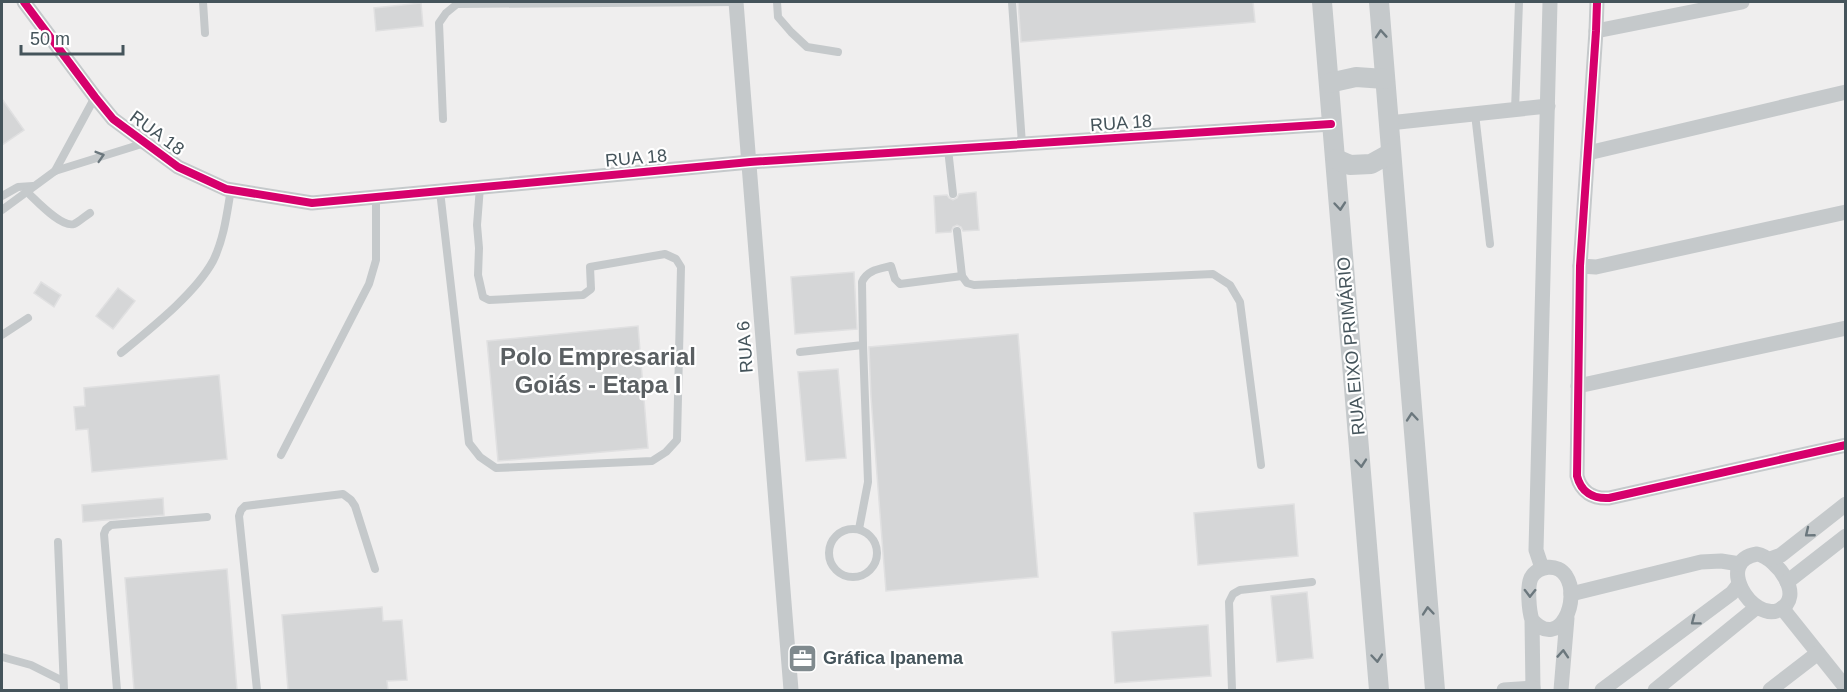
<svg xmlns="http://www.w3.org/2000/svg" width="1847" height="692" font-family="Helvetica,sans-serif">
<rect width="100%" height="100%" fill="#efeeee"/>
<g fill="#d5d6d7" stroke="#e0e0e1" stroke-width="1.5">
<polygon points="1018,2 1253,2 1255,22 1021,42"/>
<polygon points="421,3 423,26 376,31 374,8"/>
<polygon points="2,99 24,130 2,145"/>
<polygon points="976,192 979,230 963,231 961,227 957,225 953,227 951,232 936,233 934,196 947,195 949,198 953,200 957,198 959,194"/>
<polygon points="854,272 857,329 795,334 791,277"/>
<polygon points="41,282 61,295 54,307 34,293"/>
<polygon points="118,288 135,301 113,329 96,316"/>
<polygon points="638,326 648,448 498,461 487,341"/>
<polygon points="1018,334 1038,577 886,591 871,397 869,347"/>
<polygon points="838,369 846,458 806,461 798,372"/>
<polygon points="219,375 227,459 92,472 88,429 76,430 74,407 85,406 84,388"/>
<polygon points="163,498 164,515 83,522 82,505"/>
<polygon points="1294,504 1298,556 1198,565 1194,513"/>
<polygon points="227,569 237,690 134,690 125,578"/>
<polygon points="1307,592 1313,658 1277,662 1271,596"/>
<polygon points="382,607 383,621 402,620 407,680 387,681 388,690 288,690 282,615"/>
<polygon points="1208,625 1211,676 1115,683 1112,632"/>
</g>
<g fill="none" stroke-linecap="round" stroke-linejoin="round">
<g stroke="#c5c9cb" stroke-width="8">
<polyline points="203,2 205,33"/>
<polyline points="777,2 778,17 791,32 807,47 838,52"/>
<polyline points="1012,2 1022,144"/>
<polyline points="1515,110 1519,2"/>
<polyline points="1475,114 1490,244"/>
<polyline points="443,119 439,23 446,13 457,4 736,2"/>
<polyline points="948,149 953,194"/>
<polyline points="55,171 95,97"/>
<polyline points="440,191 469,443 480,457 496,468 652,461 666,452 677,440 681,267 676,259 665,254 590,267 591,289 583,295 489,300 483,297 478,275 479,248 477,225 480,187"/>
<path d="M27 192C36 200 61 228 74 224 79 222 85 216 90 213"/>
<polyline points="2,196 18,187 33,186"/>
<polyline points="2,210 55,171 145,143"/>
<polyline points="957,231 962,276 967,283 974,285 1213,274 1230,285 1240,302 1261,465"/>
<polyline points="2,335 28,318"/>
<path d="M800 352 863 345 862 282C867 270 879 269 891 266L895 279 900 284 962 276"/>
<path d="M121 353C150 329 195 294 213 261 224 239 227 213 231 189"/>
<polyline points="281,455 369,284 376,260 376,197"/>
<polyline points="859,529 868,482 863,345"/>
<circle cx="853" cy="553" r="24"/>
<polyline points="58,542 64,690"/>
<polyline points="2,657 31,665 63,681"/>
<polyline points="117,690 104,534 106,529 111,525 207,517"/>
<polyline points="257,690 239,516 241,510 245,506 343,494 351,500 355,506 375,569"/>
<polyline points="1232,690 1229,602 1233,594 1240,590 1312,582"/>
</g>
<g stroke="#c5c9cb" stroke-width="15">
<polyline points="24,2 95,97 113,119 178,167 226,189 312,203 750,162 1331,124"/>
<polyline points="736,2 791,690"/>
<path d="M1597 2 1596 31 1580 266 1577 476C1581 492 1593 499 1609 498L1846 445"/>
<polyline points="1596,31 1742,2"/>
<polyline points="1389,123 1548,106"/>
<polyline points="1588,153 1846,92"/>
<polyline points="1580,266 1596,267 1846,212"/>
<polyline points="1578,386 1846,328"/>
<path d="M1757 554C1777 558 1806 597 1779 610 1752 622 1714 561 1757 554Z"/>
<polyline points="1770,559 1781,555 1846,504"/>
<polyline points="1542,568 1536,550 1550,2"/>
<polyline points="1787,582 1846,536"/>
<polyline points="1571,594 1701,562 1721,561 1740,564"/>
<polyline points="1782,608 1846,688"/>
<path d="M1532 620C1560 651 1581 599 1566 576 1558 563 1538 565 1531 578 1527 587 1529 611 1532 620L1533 690"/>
<polyline points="1504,690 1533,688"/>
<polyline points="1561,690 1567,618"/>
<polyline points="1602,690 1732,593 1739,584"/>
<polyline points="1655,690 1757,607"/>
<polyline points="1770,690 1818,653"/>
</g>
<g stroke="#c5c9cb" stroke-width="20">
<polyline points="1322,2 1379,690"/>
<polyline points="1379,2 1435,690"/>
<polyline points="1329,83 1356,77 1385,79"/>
<polyline points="1336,159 1350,165 1371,164 1391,153"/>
</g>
<defs>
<g id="cycleway">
<polyline points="24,2 95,97 113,119 178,167 226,189 312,203 750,162 1331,124"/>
<path d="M1597 2 1596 31 1580 266 1577 476C1581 492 1593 499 1609 498L1846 445"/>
</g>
</defs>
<use href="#cycleway" stroke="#fff" stroke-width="11"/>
<use href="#cycleway" stroke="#d6006c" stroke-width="8"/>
</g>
<defs><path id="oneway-chevron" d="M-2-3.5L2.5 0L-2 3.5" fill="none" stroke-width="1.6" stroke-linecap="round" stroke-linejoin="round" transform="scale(1.5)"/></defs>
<g stroke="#6b777d">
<use href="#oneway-chevron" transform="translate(1381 34) rotate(-94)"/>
<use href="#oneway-chevron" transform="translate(100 156) rotate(-17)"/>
<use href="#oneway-chevron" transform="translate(1340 206) rotate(85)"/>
<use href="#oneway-chevron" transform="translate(1412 417) rotate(-95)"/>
<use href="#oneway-chevron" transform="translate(1361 463) rotate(85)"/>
<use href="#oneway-chevron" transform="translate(1809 533) rotate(141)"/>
<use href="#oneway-chevron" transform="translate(1530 593) rotate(91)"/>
<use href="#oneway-chevron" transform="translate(1428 611) rotate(-95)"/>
<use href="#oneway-chevron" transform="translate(1695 621) rotate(143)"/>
<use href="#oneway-chevron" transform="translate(1563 654) rotate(-86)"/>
<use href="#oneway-chevron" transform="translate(1377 658) rotate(85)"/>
</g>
<defs>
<symbol id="office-square" viewBox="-11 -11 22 22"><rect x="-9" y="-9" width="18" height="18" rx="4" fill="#808a8e" stroke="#fff"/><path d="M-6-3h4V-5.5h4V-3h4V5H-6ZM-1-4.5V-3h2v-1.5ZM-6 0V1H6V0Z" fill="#fff"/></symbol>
</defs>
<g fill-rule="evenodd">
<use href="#office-square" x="786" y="642" width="33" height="33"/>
</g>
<g text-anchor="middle" stroke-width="4.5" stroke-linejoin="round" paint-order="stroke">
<g font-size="18" fill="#45545b" stroke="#fff">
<text transform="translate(1121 123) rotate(-4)" y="6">RUA 18</text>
<text transform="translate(157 133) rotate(36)" y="6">RUA 18</text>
<text transform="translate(636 158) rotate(-5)" y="6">RUA 18</text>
<text transform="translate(1351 346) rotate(-95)" y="6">RUA EIXO PRIMÁRIO</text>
<text transform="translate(745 347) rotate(-94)" y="6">RUA 6</text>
</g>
<g font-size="18" font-weight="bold" fill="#45545b" stroke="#fff" text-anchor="start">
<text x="823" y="664">Gráfica Ipanema</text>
</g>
<g font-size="24" font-weight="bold" fill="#5a5f62" stroke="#fff">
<text x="598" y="365">Polo Empresarial<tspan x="598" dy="28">Goiás - Etapa I</tspan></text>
</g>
</g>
<rect width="1847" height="692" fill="none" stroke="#45545b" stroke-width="6"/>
<path d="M21 45v9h102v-9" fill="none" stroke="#45545b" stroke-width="3"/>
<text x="30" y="45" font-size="18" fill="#45545b" stroke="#ffffff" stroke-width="4.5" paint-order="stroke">50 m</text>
</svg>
